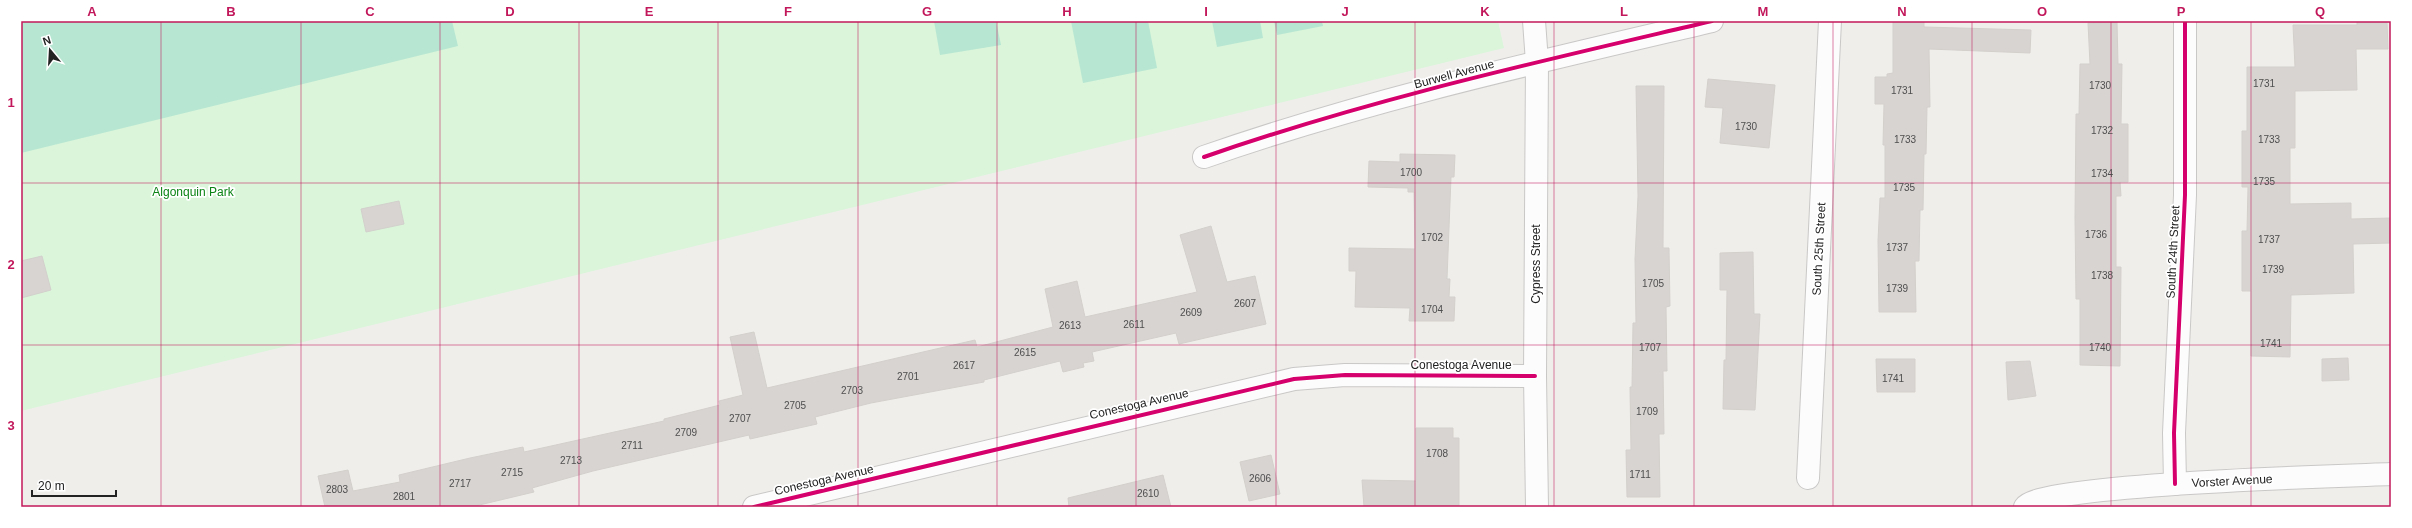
<svg xmlns="http://www.w3.org/2000/svg" width="2412" height="528" font-family="Arial,sans-serif">
<rect width="100%" height="100%" fill="#f0eeeb"/>
<polygon fill="#daf5da" points="21,21 1498,21 1504,48 21,411"/>
<g fill="#b7e6d2">
<polygon points="21,21 452,21 458,46 21,153"/>
<polygon points="934,21 996,21 1001,45 940,55"/>
<polygon points="1071,21 1148,21 1157,68 1083,83"/>
<polygon points="1212,21 1260,21 1263,38 1217,47"/>
<polygon points="1274,21 1322,21 1323,26 1277,35"/>
</g>
<g fill="#d7d4d2" stroke="#d3d0cc">
<polygon points="1893,21 1924,21 1924,27 2031,30 2030,53 1929,49 1930,107 1927,107 1926,154 1924,154 1923,210 1920,210 1919,261 1915,261 1916,312 1879,312 1878,241 1880,198 1885,198 1885,145 1883,145 1884,104 1875,104 1875,77 1887,77 1887,74 1893,73"/>
<polygon points="2357,21 2387,21 2388,49 2356,49 2357,90 2295,91 2295,148 2290,148 2290,204 2351,203 2351,219 2391,218 2391,243 2353,244 2354,293 2291,295 2290,357 2251,356 2251,291 2242,291 2242,231 2247,231 2248,187 2242,187 2242,131 2247,131 2247,67 2295,67 2293,25 2357,25"/>
<polygon points="2117,22 2118,64 2122,64 2121,124 2128,124 2128,182 2120,182 2121,196 2116,196 2116,267 2121,267 2120,366 2080,365 2080,299 2076,299 2075,218 2076,114 2079,114 2080,64 2090,64 2088,23"/>
<polygon points="1708,79 1775,85 1769,148 1720,143 1723,108 1705,107"/>
<polygon points="1636,86 1664,86 1663,248 1669,248 1670,306 1666,307 1667,371 1663,371 1664,434 1659,434 1660,497 1627,497 1626,450 1631,450 1630,387 1632,387 1633,323 1636,323 1635,259 1638,196"/>
<polygon points="1400,154 1455,155 1454,177 1451,177 1447,279 1450,279 1449,297 1455,297 1454,321 1409,321 1410,308 1355,307 1356,271 1349,271 1349,248 1415,249 1414,192 1408,192 1408,188 1368,187 1369,161 1400,162"/>
<polygon points="399,201 404,224 366,232 361,209"/>
<polygon points="1211,226 1227,282 1255,276 1266,324 1179,344 1176,333 1092,352 1094,361 1083,363 1084,367 1063,372 1060,361 984,380 984,382 871,403 815,417 817,424 750,439 749,435 593,471 532,488 534,492 471,507 325,507 318,476 348,470 353,491 400,482 399,475 470,458 523,447 524,452 664,421 664,419 720,405 719,401 743,395 730,337 754,332 767,388 975,340 977,347 1053,327 1045,289 1077,281 1085,317 1197,292 1180,235"/>
<polygon points="1753,252 1754,314 1760,314 1755,410 1723,409 1724,360 1726,360 1727,290 1720,290 1720,253"/>
<polygon points="42,256 51,290 21,298 21,261"/>
<polygon points="2348,358 2349,380 2322,381 2322,359"/>
<polygon points="1876,359 1915,359 1915,392 1877,392"/>
<polygon points="2030,361 2036,396 2008,400 2006,362"/>
<polygon points="1416,428 1453,428 1453,438 1459,438 1459,507 1364,507 1362,480 1416,481"/>
<polygon points="1271,455 1280,494 1249,501 1240,462"/>
<polygon points="1163,475 1171,507 1069,507 1068,498"/>
</g>
<g fill="none" stroke-linecap="round" stroke-linejoin="round">
<defs>
<g id="minor">
<polyline points="1534,21 1537,62 1535,376 1537,507"/>
<path d="M1204 157C1370 99 1542 61 1712 21"/>
<polyline points="1808,478 1830,21"/>
<polyline points="2175,484 2174,433 2185,195 2185,21"/>
<polyline points="754,507 1294,379 1345,375 1535,376"/>
<path d="M2025 507C2040 484 2345 476 2391 474"/>
</g>
</defs>
<use href="#minor" stroke="#c9c8c7" stroke-width="24"/>
<use href="#minor" stroke="#fdfcfc" stroke-width="22"/>
<defs>
<g id="cycleway">
<path d="M1204 157C1370 99 1542 61 1712 21"/>
<polyline points="2175,484 2174,433 2185,195 2185,21"/>
<polyline points="754,507 1294,379 1345,375 1535,376"/>
</g>
</defs>
<use href="#cycleway" stroke="#fff" stroke-width="6"/>
<use href="#cycleway" stroke="#d6006c" stroke-width="4"/>
</g>
<path fill="none" stroke="#c2185b" stroke-width="1" stroke-opacity="0.55" d="M161 21V507M301 21V507M440 21V507M579 21V507M718 21V507M858 21V507M997 21V507M1136 21V507M1276 21V507M1415 21V507M1554 21V507M1694 21V507M1833 21V507M1972 21V507M2111 21V507M2251 21V507M21 183H2391M21 345H2391"/>
<g text-anchor="middle" stroke-width="3.5" stroke-linejoin="round" paint-order="stroke">
<g font-size="10" fill="#4f4e4e">
<text x="2264" y="87">1731</text>
<text x="2100" y="89">1730</text>
<text x="1902" y="94">1731</text>
<text x="1746" y="130">1730</text>
<text x="2102" y="134">1732</text>
<text x="1905" y="143">1733</text>
<text x="2269" y="143">1733</text>
<text x="1411" y="176">1700</text>
<text x="2102" y="177">1734</text>
<text x="2264" y="185">1735</text>
<text x="1904" y="191">1735</text>
<text x="2096" y="238">1736</text>
<text x="1432" y="241">1702</text>
<text x="2269" y="243">1737</text>
<text x="1897" y="251">1737</text>
<text x="2273" y="273">1739</text>
<text x="2102" y="279">1738</text>
<text x="1653" y="287">1705</text>
<text x="1897" y="292">1739</text>
<text x="1245" y="307">2607</text>
<text x="1432" y="313">1704</text>
<text x="1191" y="316">2609</text>
<text x="1134" y="328">2611</text>
<text x="1070" y="329">2613</text>
<text x="2271" y="347">1741</text>
<text x="1650" y="351">1707</text>
<text x="2100" y="351">1740</text>
<text x="1025" y="356">2615</text>
<text x="964" y="369">2617</text>
<text x="908" y="380">2701</text>
<text x="1893" y="382">1741</text>
<text x="852" y="394">2703</text>
<text x="795" y="409">2705</text>
<text x="1647" y="415">1709</text>
<text x="740" y="422">2707</text>
<text x="686" y="436">2709</text>
<text x="632" y="449">2711</text>
<text x="1437" y="457">1708</text>
<text x="571" y="464">2713</text>
<text x="512" y="476">2715</text>
<text x="1640" y="478">1711</text>
<text x="1260" y="482">2606</text>
<text x="460" y="487">2717</text>
<text x="337" y="493">2803</text>
<text x="1148" y="497">2610</text>
<text x="404" y="500">2801</text>
</g>
<g font-size="12" fill="#222" stroke="#fff">
<text transform="translate(1454 74) rotate(-15)" y="4">Burwell Avenue</text>
<text transform="translate(1819 249) rotate(-87)" y="4">South 25th Street</text>
<text transform="translate(2173 252) rotate(-87)" y="4">South 24th Street</text>
<text transform="translate(1536 264) rotate(-90)" y="4">Cypress Street</text>
<text x="1461" y="369">Conestoga Avenue</text>
<text transform="translate(1139 404) rotate(-13)" y="4">Conestoga Avenue</text>
<text transform="translate(824 480) rotate(-13)" y="4">Conestoga Avenue</text>
<text transform="translate(2232 481) rotate(-3)" y="4">Vorster Avenue</text>
</g>
<g font-size="12" fill="#0c8416" stroke="#fff">
<text x="193" y="196">Algonquin Park</text>
</g>
</g>
<rect width="2412" height="528" fill="none" stroke="#ffffff" stroke-width="44"/>
<g transform="translate(50 50) rotate(342)" stroke="#ffffff" stroke-width="3" paint-order="stroke">
<path d="M0-3L7 15L0 10L-7 15Z" fill="#222222"/>
<text y="-6" font-size="11" font-weight="bold" text-anchor="middle" fill="#222222">N</text>
</g>
<path d="M32 490v6h84v-6" fill="none" stroke="#222222" stroke-width="2"/>
<text x="38" y="490" font-size="12" fill="#222222" stroke="#ffffff" stroke-width="3" paint-order="stroke">20 m</text>
<rect x="22" y="22" width="2368" height="484" fill="none" stroke="#c2185b" stroke-width="1.5"/>
<g font-size="13" text-anchor="middle" font-weight="bold" fill="#c2185b">
<text x="92" y="16">A</text>
<text x="231" y="16">B</text>
<text x="370" y="16">C</text>
<text x="510" y="16">D</text>
<text x="649" y="16">E</text>
<text x="788" y="16">F</text>
<text x="927" y="16">G</text>
<text x="1067" y="16">H</text>
<text x="1206" y="16">I</text>
<text x="1345" y="16">J</text>
<text x="1485" y="16">K</text>
<text x="1624" y="16">L</text>
<text x="1763" y="16">M</text>
<text x="1902" y="16">N</text>
<text x="2042" y="16">O</text>
<text x="2181" y="16">P</text>
<text x="2320" y="16">Q</text>
<text x="11" y="107">1</text>
<text x="11" y="269">2</text>
<text x="11" y="430">3</text>
</g>
</svg>
